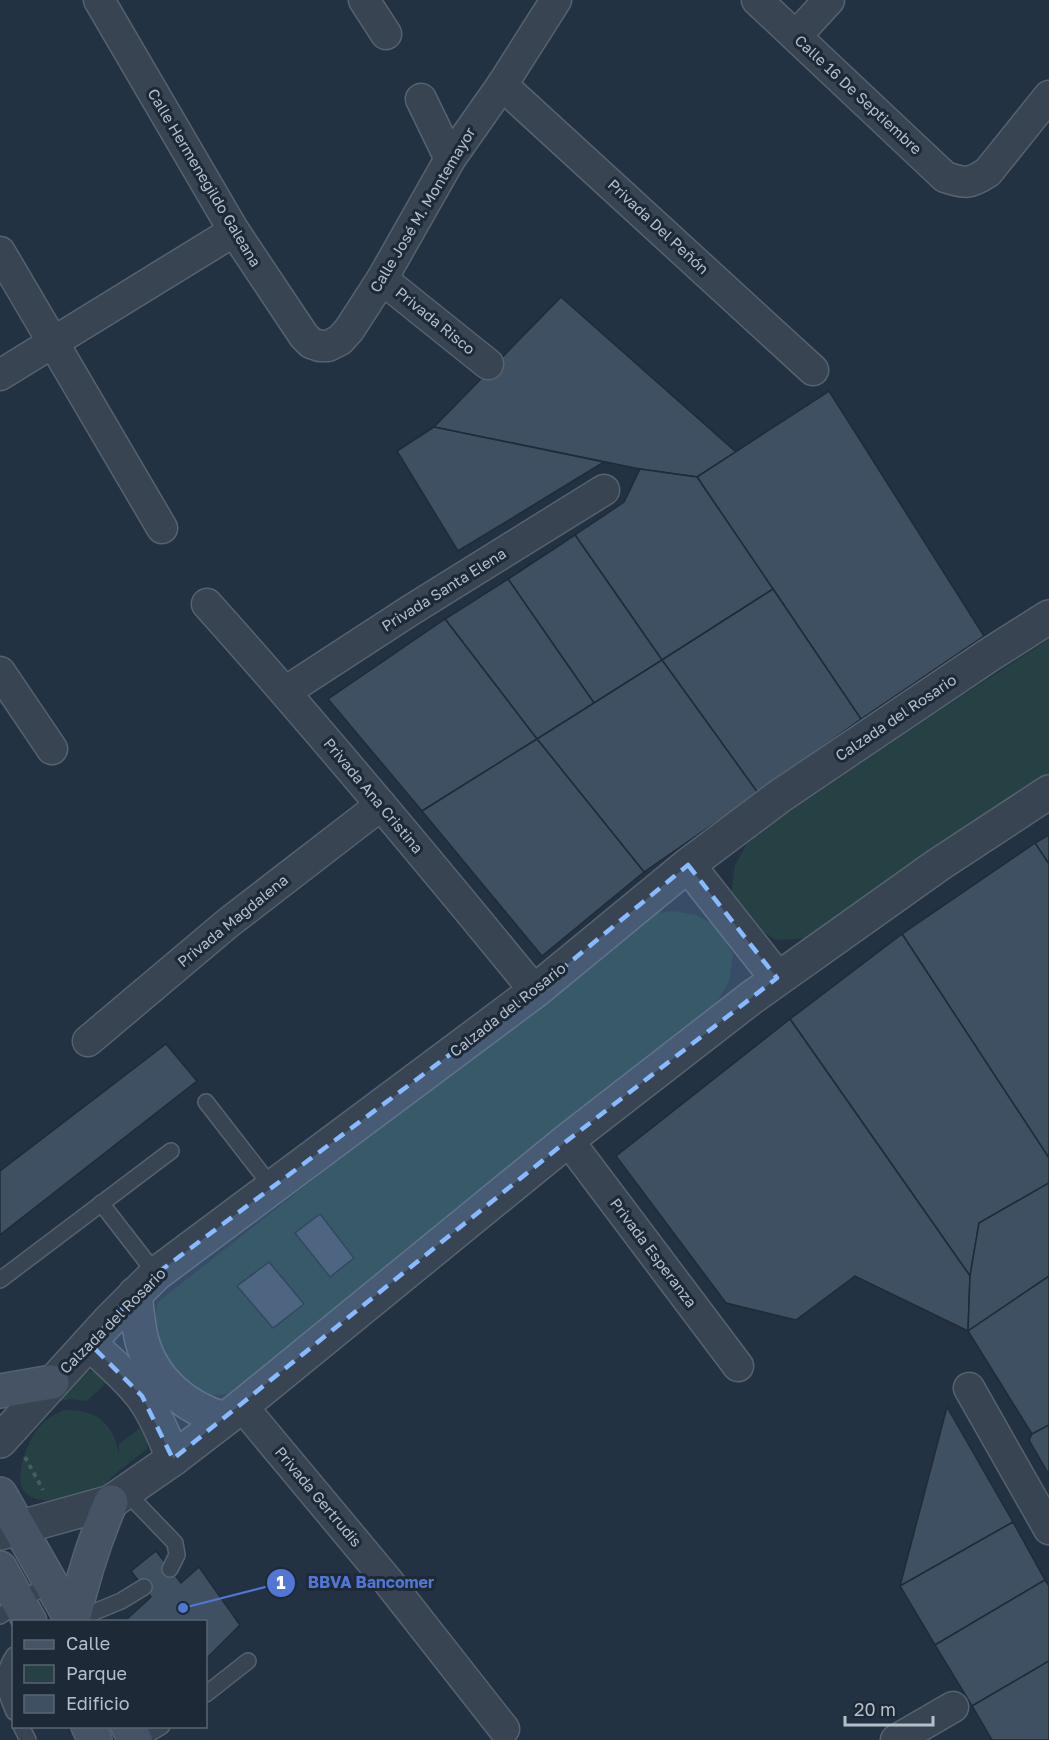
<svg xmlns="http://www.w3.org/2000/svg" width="1049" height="1740" font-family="'Golos Text',sans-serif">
<rect width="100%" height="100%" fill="#233242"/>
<g fill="#254143">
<polygon points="1049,639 1049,778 809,938 776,940 749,922 731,896 735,865 750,838 960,697"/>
<polygon points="674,911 696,915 717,926 733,955 729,982 715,1005 233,1394 206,1395 185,1386 161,1361 152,1331 158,1302 650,914"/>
<polygon points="84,1369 111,1378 87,1401 70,1399 50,1403"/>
<path d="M64 1410C96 1409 114 1423 119 1455V1444L148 1422 147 1449C136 1458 124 1466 114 1475 108 1480 105 1488 97 1491 81 1498 35 1509 23 1490 14 1474 29 1437 41 1425 47 1418 55 1414 64 1410Z"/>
</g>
<g fill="#3f5062" stroke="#1f2b39" stroke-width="1.5">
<polygon points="561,297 736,452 697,477 640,469 434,427"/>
<polygon points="829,391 984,636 861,719 697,477"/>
<polygon points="434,427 604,462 458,551 397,451"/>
<polygon points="640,469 697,477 773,589 662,660 575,535 624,502"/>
<polygon points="575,535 662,660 594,703 508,579"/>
<polygon points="508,579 594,703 537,739 445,619"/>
<polygon points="773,589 861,719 758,793 662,660"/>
<polygon points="445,619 537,739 422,811 328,699"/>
<polygon points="662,660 758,793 644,872 537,739"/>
<polygon points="537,739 644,872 542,956 422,811"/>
<polygon points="1049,835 1049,864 1035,843"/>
<polygon points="1035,843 1049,864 1049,1158 902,934"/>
<polygon points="902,934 1049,1158 1049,1183 979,1223 970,1276 790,1019"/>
<polygon points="790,1019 970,1276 968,1331 855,1276 796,1320 726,1303 616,1156"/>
<polygon points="166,1044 197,1081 0,1235 0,1171"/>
<polygon points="1049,1183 1049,1276 968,1331 970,1276 979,1223"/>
<polygon points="320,1214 354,1258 330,1277 295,1233"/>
<polygon points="269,1262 304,1304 273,1328 237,1286"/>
<polygon points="1049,1276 1049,1425 1032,1434 968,1331"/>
<polygon points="947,1407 1013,1522 900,1586"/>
<polygon points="1049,1425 1049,1475 1029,1440 1032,1434"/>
<polygon points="1013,1522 1045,1580 935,1645 900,1586"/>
<polygon points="156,1551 181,1583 199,1567 240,1625 206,1659 206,1622 129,1622 127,1619 151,1597 131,1571"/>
<polygon points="1045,1580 1049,1586 1049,1661 972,1706 935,1645"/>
<polygon points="1049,1661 1049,1740 992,1740 972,1706"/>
</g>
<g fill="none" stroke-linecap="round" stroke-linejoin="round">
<defs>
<g id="service">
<polyline points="206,1102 272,1187"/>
<polyline points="101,1203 156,1274"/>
<polyline points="0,1280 171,1151"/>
<polyline points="126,1492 175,1543 177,1555 170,1569"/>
<polyline points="0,1616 50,1582"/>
<polyline points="75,1620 121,1601 144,1587"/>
<path d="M14 1655C0 1676 4 1690 14 1712"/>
<polyline points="206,1694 248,1661"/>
<polyline points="21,1726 28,1740"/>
<polyline points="139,1740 162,1726"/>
</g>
<g id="minor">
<polyline points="99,0 234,231 304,336 311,343 320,346 328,346 340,340 349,330 382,279 450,159 502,85 556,0"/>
<polyline points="364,0 386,34"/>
<path d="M757 0 945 177C966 184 970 184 988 172L1049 96"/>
<polyline points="796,36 829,0"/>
<polyline points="502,85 813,370"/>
<polyline points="421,99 450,159"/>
<polyline points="0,252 162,528"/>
<polyline points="382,279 488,364"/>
<polyline points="0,375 234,231"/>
<path d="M207 604C320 730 428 860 535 991"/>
<polyline points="0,672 52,749"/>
<polyline points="285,692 411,610 604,490"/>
<polyline points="88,1041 228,923 381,805"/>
<polyline points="568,1140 738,1366"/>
<polyline points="969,1388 1049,1529"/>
<polyline points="242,1406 387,1580 504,1729"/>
<polyline points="896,1740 953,1707"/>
</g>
<g id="tertiary">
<polyline points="688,865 777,978"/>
<path d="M135 1294C137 1310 138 1326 142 1341 153 1381 186 1408 224 1419"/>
<path d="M89 1343C107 1360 127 1376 142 1396 156 1415 165 1437 173 1459"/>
<polyline points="0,1441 108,1322 156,1274 535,991 688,865 780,796 989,655 1049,617"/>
<polyline points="0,1533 111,1502 173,1459 242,1406 568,1140 751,998 938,865 1049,792"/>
</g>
<g id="secondary">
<polyline points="0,1391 52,1382"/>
<polyline points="0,1494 73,1622"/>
<polyline points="0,1568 30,1622"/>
<path d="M73 1621C82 1580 94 1541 111 1502"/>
<polyline points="88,1726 95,1740"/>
<polyline points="128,1726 135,1740"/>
</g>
</defs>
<use href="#service" stroke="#56626f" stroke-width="18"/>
<use href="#minor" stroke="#56626f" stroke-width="33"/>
<use href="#tertiary" stroke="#56626f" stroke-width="36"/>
<use href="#secondary" stroke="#56626f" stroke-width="36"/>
<polyline stroke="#445e60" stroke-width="4" stroke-dasharray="4.5 4.5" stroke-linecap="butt" points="25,1457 43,1490"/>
<use href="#service" stroke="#384452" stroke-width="15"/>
<use href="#minor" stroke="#384452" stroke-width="30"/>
<use href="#tertiary" stroke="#384452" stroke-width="33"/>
<use href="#secondary" stroke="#455365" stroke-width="33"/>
</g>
<path fill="#87baff" fill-opacity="0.2" stroke="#87baff" stroke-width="4.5" stroke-dasharray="12 8" stroke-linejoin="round" d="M688 865 777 978 568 1140 173 1459 142 1396 89 1343 156 1274 535 991Z"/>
<g text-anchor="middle" stroke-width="6" stroke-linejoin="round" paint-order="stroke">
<g font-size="15" fill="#b5bfcc" stroke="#1d2937">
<text transform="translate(858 95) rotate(43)" y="5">Calle 16 De Septiembre</text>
<text transform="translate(204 178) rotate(59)" y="5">Calle Hermenegildo Galeana</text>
<text transform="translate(423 210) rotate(-59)" y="5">Calle José M. Montemayor</text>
<text transform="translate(658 227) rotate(43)" y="5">Privada Del Peñón</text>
<text transform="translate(435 321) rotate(39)" y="5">Privada Risco</text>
<text transform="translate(444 590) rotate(-32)" y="5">Privada Santa Elena</text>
<text transform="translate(896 718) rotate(-34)" y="5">Calzada del Rosario</text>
<text transform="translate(373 796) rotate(50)" y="5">Privada Ana Cristina</text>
<text transform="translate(233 921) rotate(-39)" y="5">Privada Magdalena</text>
<text transform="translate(508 1010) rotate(-38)" y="5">Calzada del Rosario</text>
<text transform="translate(653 1253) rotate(53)" y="5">Privada Esperanza</text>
<text transform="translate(113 1321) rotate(-45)" y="5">Calzada del Rosario</text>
<text transform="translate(318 1497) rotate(50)" y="5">Privada Gertrudis</text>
</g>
</g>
<path fill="none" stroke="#5276d4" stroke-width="2" d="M183 1608L281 1583"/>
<g fill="#5276d4" stroke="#1d2937" stroke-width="2">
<circle cx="183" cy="1608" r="6"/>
<circle cx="281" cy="1583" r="15"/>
</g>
<g font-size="18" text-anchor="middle" font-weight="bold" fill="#fff">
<text x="281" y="1589">1</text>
</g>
<g font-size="16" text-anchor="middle" font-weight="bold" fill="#5276d4" stroke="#1d2937" stroke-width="6" stroke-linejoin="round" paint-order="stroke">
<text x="371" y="1588">BBVA Bancomer</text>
</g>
<rect x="12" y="1620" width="195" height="108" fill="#1d2937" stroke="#5a6573" stroke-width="1.5"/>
<rect x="24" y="1640" width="30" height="9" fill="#455365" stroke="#5a6573" stroke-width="1.5"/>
<text x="66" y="1650" font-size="18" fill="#b5bfcc">Calle</text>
<rect x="24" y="1665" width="30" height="18" fill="#254143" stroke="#5a6573" stroke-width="1.5"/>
<text x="66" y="1680" font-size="18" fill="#b5bfcc">Parque</text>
<rect x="24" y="1695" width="30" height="18" fill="#3f5062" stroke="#5a6573" stroke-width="1.5"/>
<text x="66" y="1710" font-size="18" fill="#b5bfcc">Edificio</text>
<path d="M845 1716v9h88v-9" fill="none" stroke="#b5bfcc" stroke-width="3"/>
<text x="854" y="1716" font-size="18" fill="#b5bfcc" stroke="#1d2937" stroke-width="4.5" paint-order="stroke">20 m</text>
</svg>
